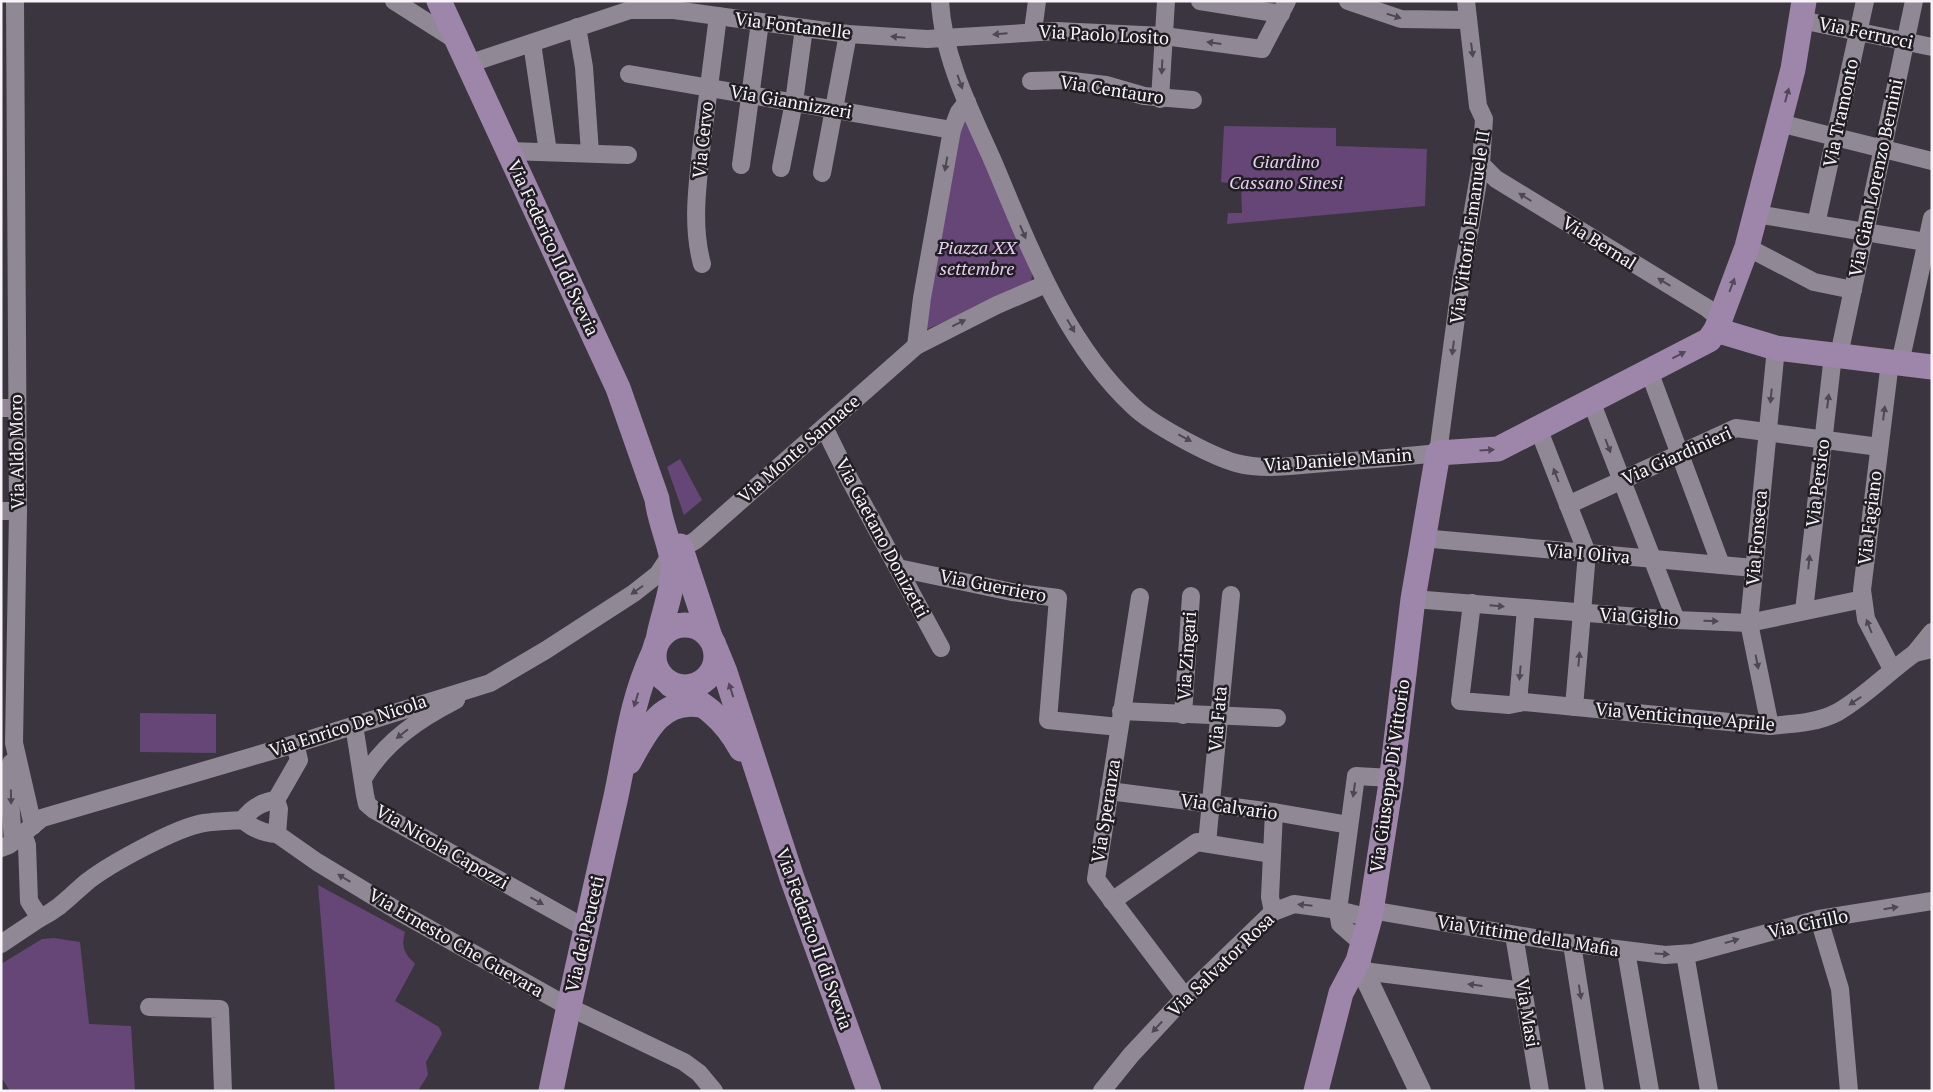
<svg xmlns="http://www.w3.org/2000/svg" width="1933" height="1092" font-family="'PT Serif',serif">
<rect width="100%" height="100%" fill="#3b353f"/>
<g fill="#654676">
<polygon points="963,117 974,131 1032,274 1031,284 925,330"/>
<polygon points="1224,126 1336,128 1336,146 1427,149 1425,206 1227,224 1228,213 1242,213 1241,185 1221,182"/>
<polygon points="680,459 702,500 684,515 667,467"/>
<polygon points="140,713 216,714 216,753 140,752"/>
<path d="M318 885 405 932C401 947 404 953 415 964L395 1001 439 1027 442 1034 426 1062 428 1075 418 1091H335Z"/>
<polygon points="54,938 80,942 89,1024 131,1026 135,1091 10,1091 1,1077 1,964 42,939"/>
</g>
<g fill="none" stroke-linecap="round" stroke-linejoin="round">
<g stroke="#908895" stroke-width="18">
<polyline points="15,1 18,511 14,743 33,826"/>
<polyline points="394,1 457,41"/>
<path d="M940 1C943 57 970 110 992 159 1029 246 1064 342 1134 407 1153 425 1211 456 1236 463 1265 471 1297 465 1326 463 1363 460 1401 457 1438 453L1461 280 1481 164 1484 119 1478 106 1466 1"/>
<polyline points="1200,1 1281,14"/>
<polyline points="1348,1 1401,19 1468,20"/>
<polyline points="1801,20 1932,47"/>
<polyline points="577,27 584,67 590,153"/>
<polyline points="1033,31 1037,1"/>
<polyline points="532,43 548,152"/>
<polyline points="468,64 630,10 674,10 848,34 927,39 1057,31 1164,36 1262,49 1287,1"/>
<polyline points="629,74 952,130"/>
<polyline points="1031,81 1064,80 1106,85 1144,96 1193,100"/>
<polyline points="1160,99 1166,1"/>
<polyline points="1779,123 1932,161"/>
<polyline points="509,151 628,155"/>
<polyline points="1481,164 1496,179 1707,308 1719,318"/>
<polyline points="741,165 760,22"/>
<polyline points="781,168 794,102 804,28"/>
<polyline points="822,173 848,34"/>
<polyline points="1756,214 1932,243"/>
<polyline points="1816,224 1865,1"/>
<polyline points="1747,247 1814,282 1853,290"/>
<path d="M702 264C691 224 698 182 702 142 707 100 713 58 718 16"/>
<polyline points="916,346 922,298 952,130 959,112 967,102"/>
<polyline points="1839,355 1914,1"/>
<polyline points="1890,362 1862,590 1866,619 1892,669"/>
<polyline points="1900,363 1932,218"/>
<polyline points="1649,371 1721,565"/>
<polyline points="1591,401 1676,620"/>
<polyline points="1,408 17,408"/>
<polyline points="824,427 850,480 941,648"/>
<polyline points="1538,428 1587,553 1574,707"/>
<polyline points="1568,505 1736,428 1879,447"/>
<polyline points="1,511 18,511"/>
<polyline points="1422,538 1754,568"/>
<polyline points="681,549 696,540 916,346 997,305 1046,284"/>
<polyline points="898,568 1012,592 1058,598 1048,720 1119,727"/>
<polyline points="1140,597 1096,879 1185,997"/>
<polyline points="1413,599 1676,620 1749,623 1863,599"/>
<path d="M1472 603 1460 701 1509 705 1524 702 1770 726C1792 724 1818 723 1838 712 1866 696 1888 672 1915 653"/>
<polyline points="1804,611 1833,355"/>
<polyline points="1932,632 1915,653 1932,649"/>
<polyline points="1518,703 1526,608"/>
<polyline points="1121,711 1277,718"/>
<polyline points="1183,715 1191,596"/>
<polyline points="354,725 365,795 367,804 374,810 587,929"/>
<polyline points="1770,726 1749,623 1776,348"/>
<polyline points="11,763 10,798 13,842"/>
<path d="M364 777C386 741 419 719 456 700"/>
<polyline points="1109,791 1274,812 1349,825"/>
<polyline points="276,800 299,760 295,744"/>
<polyline points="276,800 279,809 277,834"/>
<path d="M243 820C250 809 262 802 276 800"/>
<path d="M23 834 27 845 29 901 40 918C61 908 71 895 88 881 110 864 177 827 204 823 217 821 230 821 243 820 253 829 263 833 277 834"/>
<polyline points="277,834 317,862 403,914 569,1007 684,1062 699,1073 714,1091"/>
<polyline points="1207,843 1231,595"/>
<polyline points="1,848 9,845 42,818 295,744 490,683 546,650 634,593 658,574 670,556"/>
<polyline points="1112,901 1197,842 1272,854"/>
<polyline points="1371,910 1552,941 1665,955 1693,953 1819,919 1932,901"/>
<polyline points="1273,912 1270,897 1274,812"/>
<polyline points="1819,919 1840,989 1849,1091"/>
<polyline points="1514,935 1540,1091"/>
<polyline points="1,944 40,918"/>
<polyline points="1363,944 1340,924 1338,910 1356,776 1391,778"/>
<polyline points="1572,944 1595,1091"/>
<polyline points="1626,951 1650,1091"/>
<polyline points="1685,954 1709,1091"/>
<polyline points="1363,971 1524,991"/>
<polyline points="149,1007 220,1009 223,1091"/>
<polyline points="1102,1091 1131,1055 1185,997 1273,912 1294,904 1338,910 1370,918"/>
</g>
<polyline stroke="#908895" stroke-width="22" points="1358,961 1420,1091"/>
<g stroke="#9d86aa" stroke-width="25">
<path d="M439 1 618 388 657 499C659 521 673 550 673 568 673 592 662 616 658 640"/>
<polyline points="1716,330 1776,348 1932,367"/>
<polyline points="680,546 710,637"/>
<circle cx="685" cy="656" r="31"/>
<polyline points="716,650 725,672 792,878 869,1091"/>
<path d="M671 685C702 703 724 717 741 749"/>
<path d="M629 762C645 733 661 698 700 705"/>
<path d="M551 1091C571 994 593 897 615 801 626 751 631 701 653 654"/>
<polyline points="1316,1091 1341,993 1358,961 1370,918 1391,783 1413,599 1438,453 1498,449 1709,340 1716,330 1747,247 1793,69 1804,1"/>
</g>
</g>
<defs><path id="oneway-solid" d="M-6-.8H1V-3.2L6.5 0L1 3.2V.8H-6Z" transform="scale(1.25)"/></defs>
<g fill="#4d4851">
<use href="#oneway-solid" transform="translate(1394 16) rotate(17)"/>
<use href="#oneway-solid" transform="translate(1000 34) rotate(175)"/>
<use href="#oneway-solid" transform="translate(898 37) rotate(-175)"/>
<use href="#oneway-solid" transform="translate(1214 43) rotate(-172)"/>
<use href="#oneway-solid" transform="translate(1472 50) rotate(83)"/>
<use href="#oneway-solid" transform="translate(1162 67) rotate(93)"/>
<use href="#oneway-solid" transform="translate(960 82) rotate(70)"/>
<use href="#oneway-solid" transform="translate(946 164) rotate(100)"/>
<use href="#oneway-solid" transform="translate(1525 197) rotate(-148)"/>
<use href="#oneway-solid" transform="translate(1023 232) rotate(67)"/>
<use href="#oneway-solid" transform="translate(1664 282) rotate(-149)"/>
<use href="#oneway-solid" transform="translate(959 323) rotate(-26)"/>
<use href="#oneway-solid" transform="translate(1071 326) rotate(59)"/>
<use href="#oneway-solid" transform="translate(1453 348) rotate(97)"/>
<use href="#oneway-solid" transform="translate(1771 396) rotate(96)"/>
<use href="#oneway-solid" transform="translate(1828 401) rotate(-83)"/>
<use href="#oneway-solid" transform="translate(1884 413) rotate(-83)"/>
<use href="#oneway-solid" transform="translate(1185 438) rotate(28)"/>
<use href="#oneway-solid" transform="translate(1608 446) rotate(69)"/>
<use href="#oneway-solid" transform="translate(1556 475) rotate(-111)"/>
<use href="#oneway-solid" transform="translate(1809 562) rotate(-84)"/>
<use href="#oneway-solid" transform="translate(637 590) rotate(145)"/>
<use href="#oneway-solid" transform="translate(1497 606) rotate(5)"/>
<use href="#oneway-solid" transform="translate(1711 621) rotate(2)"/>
<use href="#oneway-solid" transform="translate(1869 626) rotate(-111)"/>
<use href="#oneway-solid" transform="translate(1579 659) rotate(-85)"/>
<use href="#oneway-solid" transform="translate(1757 662) rotate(79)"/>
<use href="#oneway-solid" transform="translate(1520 673) rotate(95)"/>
<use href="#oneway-solid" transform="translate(1855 701) rotate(146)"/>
<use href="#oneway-solid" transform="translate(402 734) rotate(142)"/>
<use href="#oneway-solid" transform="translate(1354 790) rotate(98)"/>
<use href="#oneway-solid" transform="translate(11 797) rotate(89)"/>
<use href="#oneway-solid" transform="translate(344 878) rotate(-149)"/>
<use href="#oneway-solid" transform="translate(537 901) rotate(29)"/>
<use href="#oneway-solid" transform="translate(1305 905) rotate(-174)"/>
<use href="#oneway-solid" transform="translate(1891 908) rotate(-9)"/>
<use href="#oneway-solid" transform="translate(1732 941) rotate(-16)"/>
<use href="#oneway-solid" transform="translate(1662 954) rotate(3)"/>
<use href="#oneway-solid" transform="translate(1475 985) rotate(-173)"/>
<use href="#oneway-solid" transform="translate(1580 992) rotate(81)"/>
<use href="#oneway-solid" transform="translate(1157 1027) rotate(133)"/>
</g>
<g fill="#534859">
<use href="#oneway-solid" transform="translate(1787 95) rotate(-75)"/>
<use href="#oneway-solid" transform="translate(1732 285) rotate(-69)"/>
<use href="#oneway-solid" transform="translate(1679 355) rotate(-27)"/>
<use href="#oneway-solid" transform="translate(1487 450) rotate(-4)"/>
<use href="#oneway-solid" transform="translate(731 690) rotate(-108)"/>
<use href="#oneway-solid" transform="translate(636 700) rotate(107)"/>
</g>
<g text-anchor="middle" stroke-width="5" stroke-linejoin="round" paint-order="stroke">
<g font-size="18" fill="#f7f3f9" stroke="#211e23">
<text transform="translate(793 26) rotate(7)" y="6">Via Fontanelle</text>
<text transform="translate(1866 33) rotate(12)" y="6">Via Ferrucci</text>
<text transform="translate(1104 35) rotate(3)" y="6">Via Paolo Losito</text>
<text transform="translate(1112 90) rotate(9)" y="6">Via Centauro</text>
<text transform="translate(791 102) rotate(10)" y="6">Via Giannizzeri</text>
<text transform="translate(1841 113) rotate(-78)" y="6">Via Tramonto</text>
<text transform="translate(703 140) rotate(-84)" y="6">Via Cervo</text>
<text transform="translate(1876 178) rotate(-78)" y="6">Via Gian Lorenzo Bernini</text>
<text transform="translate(1470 227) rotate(-82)" y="6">Via Vittorio Emanuele II</text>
<text transform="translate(1599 243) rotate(32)" y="6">Via Bernal</text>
<text transform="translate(553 248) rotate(65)" y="6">Via Federico II di Svevia</text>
<text transform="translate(799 449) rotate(-41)" y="6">Via Monte Sannace</text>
<text transform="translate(17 452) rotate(-91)" y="6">Via Aldo Moro</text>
<text transform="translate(1677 456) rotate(-24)" y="6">Via Giardinieri</text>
<text transform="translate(1338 460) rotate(-4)" y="6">Via Daniele Manin</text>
<text transform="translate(1818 483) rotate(-83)" y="6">Via Persico</text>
<text transform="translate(1870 518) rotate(-83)" y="6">Via Fagiano</text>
<text transform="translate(882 538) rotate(62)" y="6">Via Gaetano Donizetti</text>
<text transform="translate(1757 538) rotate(-85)" y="6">Via Fonseca</text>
<text transform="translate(1588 554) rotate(5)" y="6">Via I Oliva</text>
<text transform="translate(993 586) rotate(11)" y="6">Via Guerriero</text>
<text transform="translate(1639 617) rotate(4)" y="6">Via Giglio</text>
<text transform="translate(1187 656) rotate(-86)" y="6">Via Zingari</text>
<text transform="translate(1685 717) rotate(5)" y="6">Via Venticinque Aprile</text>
<text transform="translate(1218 719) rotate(-85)" y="6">Via Fata</text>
<text transform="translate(348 726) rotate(-18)" y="6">Via Enrico De Nicola</text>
<text transform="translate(1390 776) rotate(-82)" y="6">Via Giuseppe Di Vittorio</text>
<text transform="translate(1229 807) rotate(8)" y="6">Via Calvario</text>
<text transform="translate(1106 811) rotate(-81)" y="6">Via Speranza</text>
<text transform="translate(442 847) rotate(30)" y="6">Via Nicola Capozzi</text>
<text transform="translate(1808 924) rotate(-12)" y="6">Via Cirillo</text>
<text transform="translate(585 934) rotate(-77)" y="6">Via dei Peuceti</text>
<text transform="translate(1528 936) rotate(9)" y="6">Via Vittime della Mafia</text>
<text transform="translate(814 939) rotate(70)" y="6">Via Federico II di Svevia</text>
<text transform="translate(456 943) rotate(30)" y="6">Via Ernesto Che Guevara</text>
<text transform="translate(1221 965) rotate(-44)" y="6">Via Salvator Rosa</text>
<text transform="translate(1527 1013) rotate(81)" y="6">Via Masi</text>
</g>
<g font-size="18" font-style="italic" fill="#e4ccf2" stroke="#211e23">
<text x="1286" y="168">Giardino<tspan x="1286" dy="21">Cassano Sinesi</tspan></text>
<text x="977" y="254">Piazza XX<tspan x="977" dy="21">settembre</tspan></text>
</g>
</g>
<rect width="1933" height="1092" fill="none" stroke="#f7f3f9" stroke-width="5"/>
</svg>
